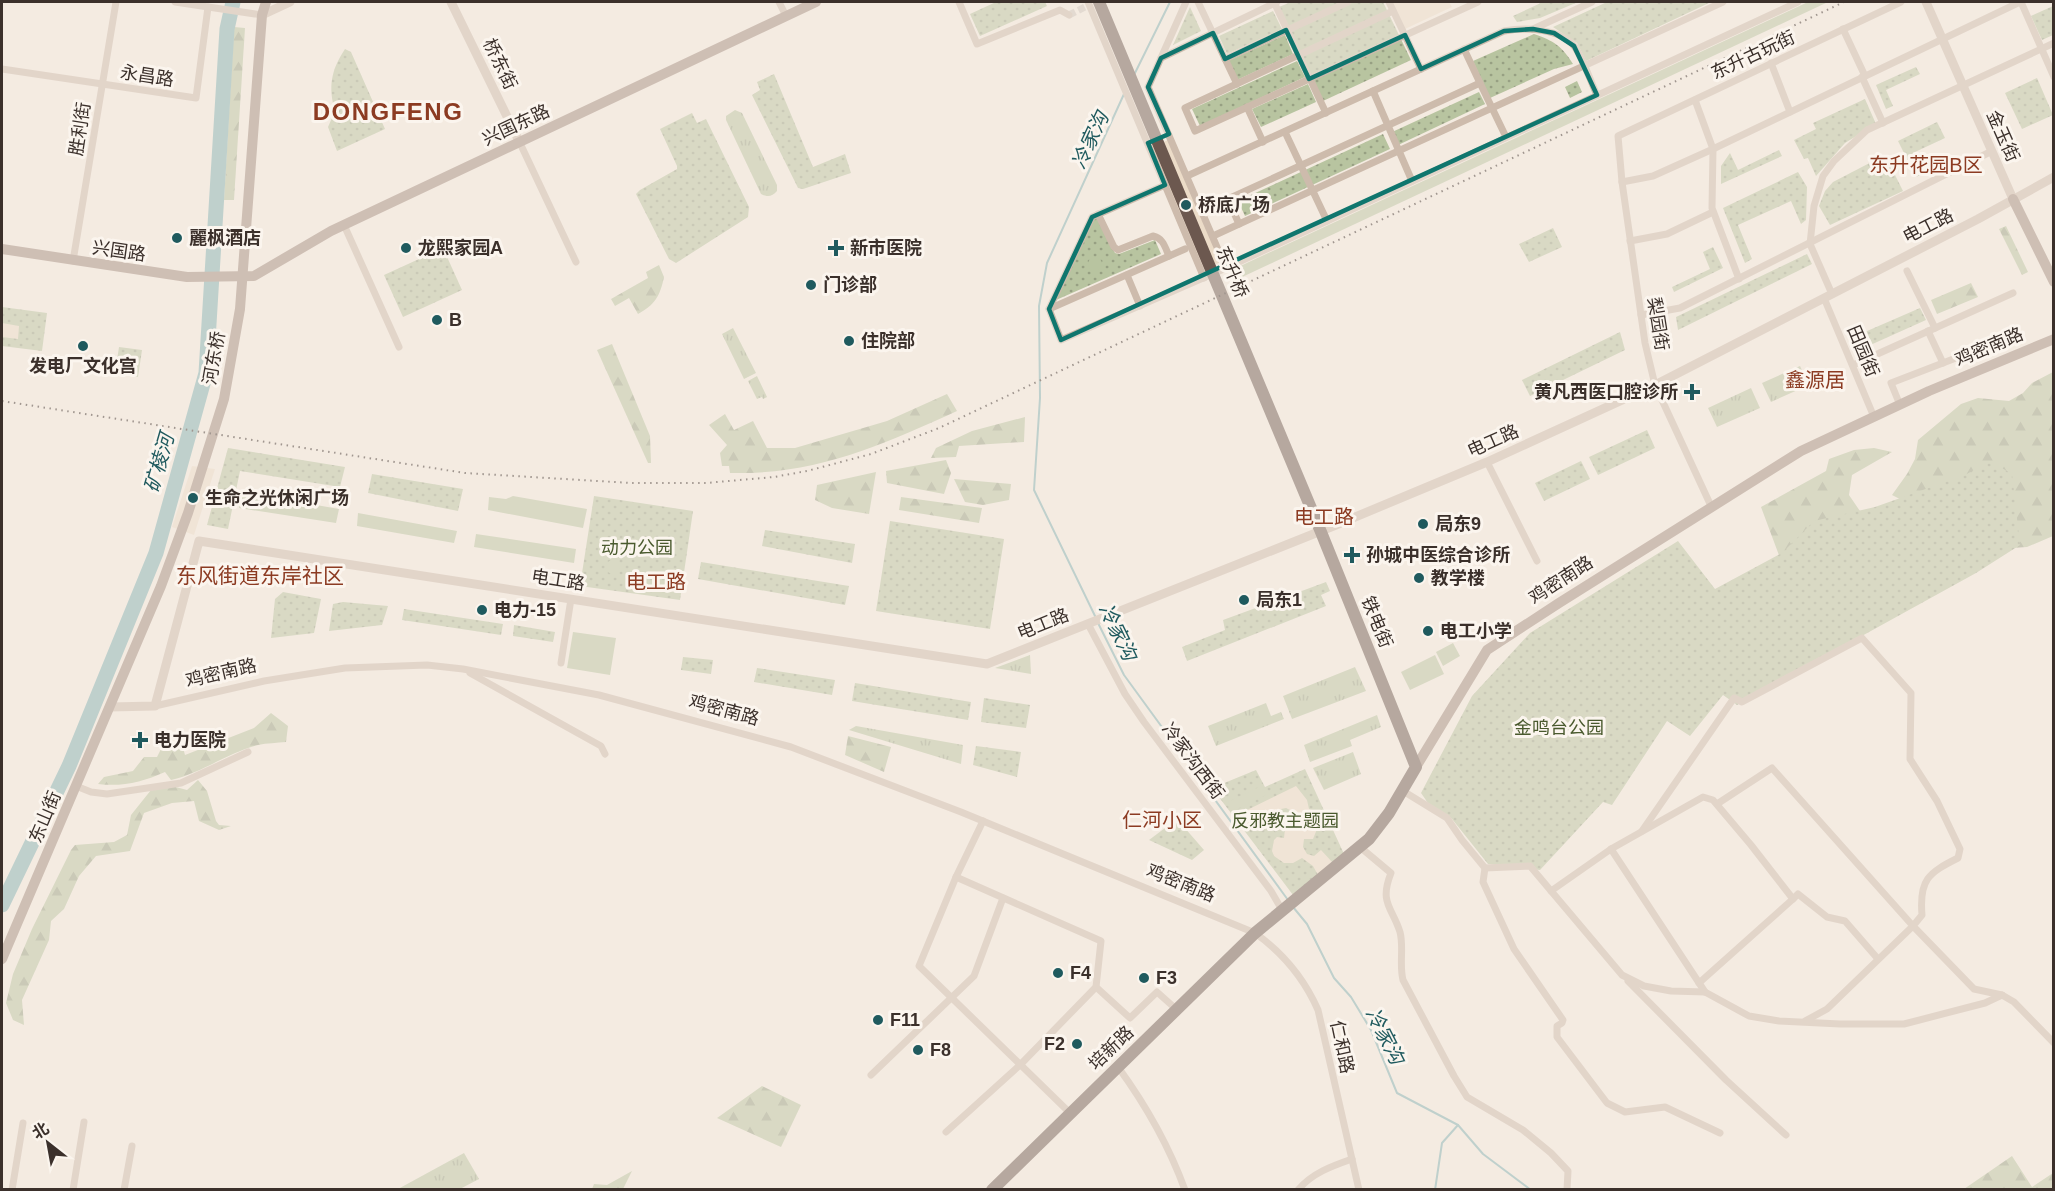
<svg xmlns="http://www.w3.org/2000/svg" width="2055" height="1191" font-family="Helvetica,'Noto Sans SC',sans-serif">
<defs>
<pattern id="grass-tufts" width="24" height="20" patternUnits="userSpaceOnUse" patternTransform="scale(1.5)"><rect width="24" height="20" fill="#b8c4a0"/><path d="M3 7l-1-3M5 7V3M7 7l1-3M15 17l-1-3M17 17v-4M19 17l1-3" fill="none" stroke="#97a083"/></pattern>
<pattern id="forest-firs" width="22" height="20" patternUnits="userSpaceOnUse" patternTransform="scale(1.5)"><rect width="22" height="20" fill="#b8c4a0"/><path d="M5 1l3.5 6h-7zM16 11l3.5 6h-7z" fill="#97a083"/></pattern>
<pattern id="park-dots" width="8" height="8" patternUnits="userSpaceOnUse" patternTransform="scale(1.5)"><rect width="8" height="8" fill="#b8c4a0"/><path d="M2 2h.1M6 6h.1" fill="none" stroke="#97a083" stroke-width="1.8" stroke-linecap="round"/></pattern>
</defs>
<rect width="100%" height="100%" fill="#f4ebe1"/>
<g fill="url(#grass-tufts)">
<path d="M735 110 742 113 777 185V191C772 197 767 197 761 194L726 120V116Z"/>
<polygon points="733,328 756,373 744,379 722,334"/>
<polygon points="1800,366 1809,385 1771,402 1762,383"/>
<polygon points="757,376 767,397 763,399 762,397 757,399 748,381"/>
<polygon points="1751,388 1760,408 1717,427 1708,408"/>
<polygon points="1030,655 1031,674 995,668"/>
<polygon points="1355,667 1366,691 1292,719 1283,696"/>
<polygon points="1266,703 1271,716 1281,712 1284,719 1216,746 1208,726"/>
<polygon points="1377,715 1381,727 1350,740 1352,746 1310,762 1304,745"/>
<polygon points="856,726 963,745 961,764 849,730"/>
<polygon points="1353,752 1361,774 1324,790 1313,768"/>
<polygon points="464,1153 479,1179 460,1189 398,1189"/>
</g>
<g fill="url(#forest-firs)">
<polygon points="234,27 245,28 234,200 224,200"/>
<polygon points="2006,226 2028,272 2022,275 1999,229"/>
<path d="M659 265 664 277C660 296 655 305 638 314L629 298 615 306 611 299 648 278 646 272Z"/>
<polygon points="1971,283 1978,297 1937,314 1931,300"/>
<polygon points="612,344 650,436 651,463 648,463 597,350"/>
<polygon points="2053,372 2053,536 2027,547 1997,549 1892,495 1907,474 1915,459 1918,440 1961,404 1978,398 2009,401 2023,393 2032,383"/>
<path d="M947 394 957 411C880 446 816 475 730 473L729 466H722L720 453 727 445 709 425 725 414 734 430 753 421 767 448H795L887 421Z"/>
<polygon points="1025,417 1024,442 959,446 956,457 931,458 936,448 972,431"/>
<polygon points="1874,448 1892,452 1852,475 1849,495 1862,514 1783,566 1761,507 1826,471 1829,459 1854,450"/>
<polygon points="946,460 951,473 944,494 887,483 886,471"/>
<polygon points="876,472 869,514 832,508 815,500 817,485"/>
<polygon points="954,479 1011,484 1009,500 983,505 965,502"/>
<polygon points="901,497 982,508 979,523 899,510"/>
<path d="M271 713 288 726 286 742C277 743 267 743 258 745 227 753 202 773 171 780L165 772C143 782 122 787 98 784L104 777 133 771 144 757H157L161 749 182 744 185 755 254 728Z"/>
<polygon points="848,736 891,747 884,772 845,755"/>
<polygon points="198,780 207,791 216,821 219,825 231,826 219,830 199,821 194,801 172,803 144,813 130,851 96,856 79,876 64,909 51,921 49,940 22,1000 24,1025 13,1020 6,1003 13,974 32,929 71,850 75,845 114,842 127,835 131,815 151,790 172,786 187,790"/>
<polygon points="762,1086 801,1105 781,1147 717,1118"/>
<polygon points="2012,1156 2032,1187 2053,1173 2053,1189 1964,1189"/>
<polygon points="632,1171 623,1189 592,1189 594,1184 607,1185"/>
</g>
<g fill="url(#park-dots)">
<polygon points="996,2 1045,2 1047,6 980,36 970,14"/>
<polygon points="1291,2 1383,2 1411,60 1323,101 1279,7"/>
<polygon points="1543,2 1578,2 1540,18 1517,22 1513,16"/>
<polygon points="1607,2 1711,2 1586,61 1577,43 1553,27"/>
<polygon points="2053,6 2053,35 2042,40 2031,16"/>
<polygon points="1190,7 1201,31 1173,45"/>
<polygon points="1273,11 1282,29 1227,54 1219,36"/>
<path d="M1534 34C1554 41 1562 46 1573 64L1554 69 1490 98 1473 61Z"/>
<polygon points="1285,35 1293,54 1237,80 1228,61"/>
<path d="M345 49 351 52 385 129 337 151 328 127 335 111C328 87 331 70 345 49Z"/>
<polygon points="1297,61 1305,77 1200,126 1192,109"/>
<polygon points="1916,67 1920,74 1886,90 1893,106 1886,109 1876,85"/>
<polygon points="774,74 813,167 845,154 851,173 803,189 798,188 752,95 760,90 757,82"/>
<polygon points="2037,78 2053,115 2022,129 2005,93"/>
<polygon points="1577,81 1582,92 1570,98 1565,87"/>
<polygon points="1308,84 1316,102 1261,127 1252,109"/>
<polygon points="1479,92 1485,104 1396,146 1390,133"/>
<polygon points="1865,99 1876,124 1845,143 1816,176 1808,158 1804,159 1794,140 1816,129 1813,123"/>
<polygon points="692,113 697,123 706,119 749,207 748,217 676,263 669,259 636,194 640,190 677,169 677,166 660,129"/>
<polygon points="1937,122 1945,138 1915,152 1925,173 1916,177 1898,141"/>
<polygon points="1383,134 1390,149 1245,216 1238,201"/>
<polygon points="1779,150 1782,156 1721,184 1721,166 1730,153 1738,170"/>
<polygon points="1885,155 1903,191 1830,225 1819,206 1825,191 1833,182"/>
<polygon points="1798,172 1807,187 1806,220 1801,224 1791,201 1738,225 1752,259 1745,263 1723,208"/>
<polygon points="1097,218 1115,253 1119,254 1155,240 1161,254 1056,300 1093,220"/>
<polygon points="1553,228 1562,247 1529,262 1519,244"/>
<polygon points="1713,247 1723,268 1674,292 1672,287 1710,269 1703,252"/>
<polygon points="443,248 462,290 403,317 384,275"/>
<polygon points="1807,254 1812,264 1678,330 1676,317"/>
<polygon points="2,307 47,313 42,351 2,346"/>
<polygon points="1920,308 1926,320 1857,351 1851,338"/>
<polygon points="1620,332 1625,350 1530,396 1522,380"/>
<polygon points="119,347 142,350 138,377 115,373"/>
<polygon points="1647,430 1655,448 1598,475 1589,457"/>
<polygon points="228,448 345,467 340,487 240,471 228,529 207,525"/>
<polygon points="1581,461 1590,479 1544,501 1535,483"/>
<polygon points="1990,461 2012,474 2020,545 1976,573 1737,705 1723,695 1690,736 1667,721 1612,805 1603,802 1540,870 1488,864 1452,819 1428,803 1421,793 1472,696 1530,633 1678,541 1715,589 1782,553 1814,521 1875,507 1965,475"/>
<polygon points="372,474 463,489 458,511 368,493"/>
<polygon points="594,496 693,511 680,600 580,586"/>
<polygon points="890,521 1004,539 990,629 876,611"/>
<polygon points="765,530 855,544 852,563 762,546"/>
<polygon points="701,562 849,586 845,605 698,579"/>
<polygon points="1326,582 1330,591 1321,595 1326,606 1187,661 1182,647 1225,630 1223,620"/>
<polygon points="283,592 321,599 314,633 271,638 275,599"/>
<polygon points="343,602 388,606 382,625 329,631 333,604"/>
<polygon points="404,609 503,624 501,635 402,620"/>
<polygon points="514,625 555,632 553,642 513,636"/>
<polygon points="683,657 713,660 711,674 681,670"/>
<polygon points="757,668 835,680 832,695 754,682"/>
<polygon points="855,683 971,702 968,720 852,701"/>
<polygon points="984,698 1030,705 1026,728 981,722"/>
<polygon points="976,746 1021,752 1017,777 973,765"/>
<polygon points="1305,769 1344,854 1293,895 1212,788 1256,770 1265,787"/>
<polygon points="1177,819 1204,850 1192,860 1149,840"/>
</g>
<g fill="#b8c4a0">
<polygon points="1808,2 1828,2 1240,278 1236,268"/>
<circle cx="1095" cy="264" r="7"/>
<polygon points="242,492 339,509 336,523 239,508"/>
<polygon points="513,496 587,509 583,528 488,510 489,497 506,499"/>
<polygon points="358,513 457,531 454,543 357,526"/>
<polygon points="476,534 576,549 574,563 474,547"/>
<circle cx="613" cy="567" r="7"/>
<polygon points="573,632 616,638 610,675 567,668"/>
<polygon points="1453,643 1460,656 1443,666 1436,652"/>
<polygon points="1435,655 1444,674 1410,690 1401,672"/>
<polygon points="1261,786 1266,795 1233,811 1228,802"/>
</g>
<g fill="#ecdcc8">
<polygon points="1392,2 1449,2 1452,7 1405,29"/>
<polygon points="1168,140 1221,262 1204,269 1152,147"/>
<polygon points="2,323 19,326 18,339 2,337"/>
<polygon points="192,466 215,469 194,535 172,527"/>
<polygon points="1296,786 1307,800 1309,809 1316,812 1320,819 1321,828 1317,829 1313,839 1304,839 1303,847 1307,854 1314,856 1321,850 1333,863 1318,875 1313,866 1302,858 1293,863 1284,863 1274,856 1272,851 1274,840 1277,837 1284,838 1285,829 1288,826 1298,826 1290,810 1286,808 1281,809 1277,811 1267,825 1254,830 1243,823 1239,814"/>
</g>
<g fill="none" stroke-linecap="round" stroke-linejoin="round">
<g stroke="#7fb0b2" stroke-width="2">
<polyline points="1135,73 1170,2"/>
<polyline points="1096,618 1034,490 1040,398 1039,306 1047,263 1124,94"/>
<polyline points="1098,623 1124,675 1288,900"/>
<polyline points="1293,907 1307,924 1334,978 1351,997 1371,1030 1397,1093 1458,1125 1442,1143 1435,1190"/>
<polyline points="1458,1125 1483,1154 1531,1190"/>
</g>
<polyline stroke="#7fb0b2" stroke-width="15" points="2,905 69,766 156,553 206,373 227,29 233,2"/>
<polyline stroke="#cfc6bd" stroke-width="7" stroke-dasharray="7 3.5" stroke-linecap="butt" points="1069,15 1089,5"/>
<g stroke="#cdbbac" stroke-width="7">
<polyline points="175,2 262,15"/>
<polyline points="779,2 786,16"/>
<polyline points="959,2 977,44 1060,10 1069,15"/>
<polyline points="1088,2 1204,278"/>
<polyline points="1186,2 1148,87 1226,268"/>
<polyline points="1198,2 1237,84"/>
<polyline points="1274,2 1326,113"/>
<polyline points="1389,2 1421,69"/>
<polyline points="2021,2 2054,77"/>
<polyline points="1393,11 1185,108 1195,131 1478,2"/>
<polyline points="1533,29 1592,2"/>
<polyline points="1843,29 1865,76"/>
<polyline points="1161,58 1277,2"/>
<polyline points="1225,59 1348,2"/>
<polyline points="1771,63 1790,112"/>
<polyline points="2,69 196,98 208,7"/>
<polyline points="1862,77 1883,123"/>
<polyline points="1480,83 1506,137"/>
<polyline points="1373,91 1412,181"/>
<polyline points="1695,100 1713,149 1712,208 1739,279"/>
<polyline points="1247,107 1263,142"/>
<polyline points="1285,132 1327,221"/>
<polyline points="519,141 576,262"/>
<path d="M1187 176 1504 31C1525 27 1560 28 1575 47 1584 61 1590 80 1597 95"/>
<polyline points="1622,182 1653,176 1713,149 2020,2"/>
<polyline points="1165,185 1092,217 1049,309 1061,340 1226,268 1798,2"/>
<path d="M1098 214 1114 247 1118 250 1153 236C1163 238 1165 247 1169 256"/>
<polyline points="1239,224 1228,199 1480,83 1464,49"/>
<polyline points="344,225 399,347"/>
<polyline points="1213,236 1723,2"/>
<polyline points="1630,241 1667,234 1713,212"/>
<polyline points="73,261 116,2"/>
<polyline points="1907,271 1935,328"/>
<polyline points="1127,275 1140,306"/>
<polyline points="1832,294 1810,244 1814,206 1823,176 1834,161 1867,130 2054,43"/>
<polyline points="1824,298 1874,417"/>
<polyline points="1049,309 1185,249"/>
<polyline points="1641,315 1680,308 1992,151"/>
<polyline points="1928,331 1943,363"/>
<polyline points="1853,365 2013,293"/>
<polyline points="1900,405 1891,383 2013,336"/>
<polyline points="1487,462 1537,561"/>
<polyline points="1711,506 1655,385 1645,343 1622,182 1618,136 1901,2"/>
<polyline points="1088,624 1125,694 1144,722 1271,891 1282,910"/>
<polyline points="561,663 571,599"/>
<polyline points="470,673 601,746 605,754"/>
<path d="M155 706 264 681 345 668 427 665 463 669 599 695 791 747 961 812 1255 933C1283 953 1304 978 1318 1010L1359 1190"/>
<polyline points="76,786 91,792 107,794 181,783 248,752"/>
<polyline points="1403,791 1447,818 1462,840 1485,868 1530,866 1622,975 1644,986 1671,991 1705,992 1749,1016 1779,1021 1840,1024 1904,1024 1985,1003 2002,995 2014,1002 2054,1043"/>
<polyline points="1717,804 1772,768 1913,926 1827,1009 1805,1021"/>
<polyline points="983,821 956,877 919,966 1070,1113"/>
<path d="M1642 831 1734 698 1742 702 1862 638 1911 693 1910 759 1937 801 1960 849 1958 858C1928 873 1919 880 1922 915L1913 926 1974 989 2002 995"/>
<path d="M1360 847 1391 873C1379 903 1392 907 1400 932 1404 947 1399 965 1403 980L1454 1076 1467 1097 1523 1130 1551 1153 1568 1171 1567 1190"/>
<polyline points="1611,849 1705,992"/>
<polyline points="1485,868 1483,882 1514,949 1563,1020 1562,1023 1557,1026 1557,1037 1607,1103 1625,1112 1665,1107 1720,1133"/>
<polyline points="1551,891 1611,849 1703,797 1713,800 1751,845 1793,899 1699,983"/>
<polyline points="1793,899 1798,894 1827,917 1845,921 1878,959"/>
<polyline points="1628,981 1726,1080 1786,1135"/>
<polyline points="1096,987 1130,1018 1157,992 1176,1009"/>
<path d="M1118 1067C1145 1104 1169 1146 1185 1190"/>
<polyline points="871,1075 974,976 1003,898"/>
<polyline points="946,1132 1020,1065 1096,987 1101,941 956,877"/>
<polyline points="12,1190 23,1123"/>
<polyline points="73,1190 84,1122"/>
<polyline points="124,1190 132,1146"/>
<path d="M1298 1190C1312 1173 1332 1166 1352 1159"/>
</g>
<g stroke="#cdbbac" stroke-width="9">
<polyline points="451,2 519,141"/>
<polyline points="1926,2 2013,199"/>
<polyline points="262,15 290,2"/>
<polyline points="110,707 155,706 199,541 987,664 1336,525 1487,462 1655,385 1978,219 2054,177"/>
</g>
<g stroke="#a18a7d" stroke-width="10">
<polyline points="2013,199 2054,282"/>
<polyline points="2,249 187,277 254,276 331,231 816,2"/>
<polyline points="1416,767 1487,650 1559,603 1801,451 1929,391 2054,339"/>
<polyline points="2,959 161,586 188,513 224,399 240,309 262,15 266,2"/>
</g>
<polyline stroke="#6c584f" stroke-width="12" points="992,1190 1255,933 1369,839 1389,813 1416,767 1321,532 1099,2"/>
<polyline stroke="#3b302b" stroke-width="2" stroke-dasharray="1.5 4.5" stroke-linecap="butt" points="2,401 465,473 631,483 706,483 774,477 807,471 871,454 939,428 1844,2"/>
</g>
<path d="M0 0H2055V1191H0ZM1533 29 1554 33 1574 46 1597 95 1061 340 1049 309 1092 217 1165 185 1148 143 1169 134 1148 87 1161 58 1213 33 1225 59 1286 30 1309 79 1405 35 1421 69 1504 31Z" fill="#f4ebe1" fill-opacity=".55" fill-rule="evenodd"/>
<path fill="none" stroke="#0f766e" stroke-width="4.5" stroke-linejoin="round" d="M1533 29 1554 33 1574 46 1597 95 1061 340 1049 309 1092 217 1165 185 1148 143 1169 134 1148 87 1161 58 1213 33 1225 59 1286 30 1309 79 1405 35 1421 69 1504 31Z"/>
<g fill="#1f5a5e" stroke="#fbf5ee" stroke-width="2">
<circle cx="1186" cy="205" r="6"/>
<circle cx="177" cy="238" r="6"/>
<circle cx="406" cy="248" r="6"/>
<path d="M833 239h6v6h6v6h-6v6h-6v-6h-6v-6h6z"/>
<circle cx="811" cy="285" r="6"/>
<circle cx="437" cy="320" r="6"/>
<circle cx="849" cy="341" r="6"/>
<circle cx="83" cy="346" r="6"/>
<path d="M1689 383h6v6h6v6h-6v6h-6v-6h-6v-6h6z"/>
<circle cx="193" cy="498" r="6"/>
<circle cx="1423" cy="524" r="6"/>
<path d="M1349 546h6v6h6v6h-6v6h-6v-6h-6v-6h6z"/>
<circle cx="1419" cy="578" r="6"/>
<circle cx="1244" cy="600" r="6"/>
<circle cx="482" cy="610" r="6"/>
<circle cx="1428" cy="631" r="6"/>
<path d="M137 731h6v6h6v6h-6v6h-6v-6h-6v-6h6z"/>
<circle cx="1058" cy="973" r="6"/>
<circle cx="1144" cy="978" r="6"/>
<circle cx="878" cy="1020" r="6"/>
<circle cx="1077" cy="1044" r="6"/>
<circle cx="918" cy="1050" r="6"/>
</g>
<g text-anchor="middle" stroke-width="6" stroke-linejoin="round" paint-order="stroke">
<g font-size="18" fill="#3b302b" stroke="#fbf5ee">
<text transform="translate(1753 55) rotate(-25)" y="6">东升古玩街</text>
<text transform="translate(500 64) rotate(64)" y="6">桥东街</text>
<text transform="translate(147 76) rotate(9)" y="6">永昌路</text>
<text transform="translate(516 125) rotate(-25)" y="6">兴国东路</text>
<text transform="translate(80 129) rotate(-81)" y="6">胜利街</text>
<text transform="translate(2003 136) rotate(66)" y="6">金玉街</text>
<text transform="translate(1928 226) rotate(-27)" y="6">电工路</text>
<text transform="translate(119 251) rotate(8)" y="6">兴国路</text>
<text transform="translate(1232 272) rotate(67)" y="6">东升桥</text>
<text transform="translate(1658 324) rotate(81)" y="6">梨园街</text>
<text transform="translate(1989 347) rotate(-23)" y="6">鸡密南路</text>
<text transform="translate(1863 351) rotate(67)" y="6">田园街</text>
<text transform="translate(214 358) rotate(-80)" y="6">河东桥</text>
<text transform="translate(1493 441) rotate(-24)" y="6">电工路</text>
<text transform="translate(558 580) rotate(9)" y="6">电工路</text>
<text transform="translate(1561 580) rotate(-33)" y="6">鸡密南路</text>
<text transform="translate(1377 622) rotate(68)" y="6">铁电街</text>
<text transform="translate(1043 624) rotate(-22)" y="6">电工路</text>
<text transform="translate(221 673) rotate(-13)" y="6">鸡密南路</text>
<text transform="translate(724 710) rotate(15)" y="6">鸡密南路</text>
<text transform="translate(1193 761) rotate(53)" y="6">冷家沟西街</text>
<text transform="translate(45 817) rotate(-67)" y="6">东山街</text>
<text transform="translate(1181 883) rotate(22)" y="6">鸡密南路</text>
<text transform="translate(1342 1047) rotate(78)" y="6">仁和路</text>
<text transform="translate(1111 1048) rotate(-44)" y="6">培新路</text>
</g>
<g font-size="18" font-weight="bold" fill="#3b302b" stroke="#fbf5ee" text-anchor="start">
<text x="1198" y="211">桥底广场</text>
<text x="189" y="244">麗枫酒店</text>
<text x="418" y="254">龙熙家园A</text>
<text x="850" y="254">新市医院</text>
<text x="823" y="291">门诊部</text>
<text x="449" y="326">B</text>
<text x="861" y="347">住院部</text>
<text x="83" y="372" text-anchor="middle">发电厂文化宫</text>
<text x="1678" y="398" text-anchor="end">黄凡西医口腔诊所</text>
<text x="205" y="504">生命之光休闲广场</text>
<text x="1435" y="530">局东9</text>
<text x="1366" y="561">孙城中医综合诊所</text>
<text x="1431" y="584">教学楼</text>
<text x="1256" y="606">局东1</text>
<text x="494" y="616">电力-15</text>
<text x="1440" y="637">电工小学</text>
<text x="154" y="746">电力医院</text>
<text x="1070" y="979">F4</text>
<text x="1156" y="984">F3</text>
<text x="890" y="1026">F11</text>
<text x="1065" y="1050" text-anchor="end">F2</text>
<text x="930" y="1056">F8</text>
</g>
<g font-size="18" fill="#4a5a2e" stroke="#fbf5ee">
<text x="637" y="554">动力公园</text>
<text x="1559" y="734">金鸣台公园</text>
<text x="1285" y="827">反邪教主题园</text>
</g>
<g font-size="20" font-style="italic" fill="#1f5a5e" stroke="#fbf5ee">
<text transform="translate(1090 140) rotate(-65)" y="7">冷家沟</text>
<text transform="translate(159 463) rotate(-74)" y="7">矿棱河</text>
<text transform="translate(1118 632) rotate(64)" y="7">冷家沟</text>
<text transform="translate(1385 1036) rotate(63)" y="7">冷家沟</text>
</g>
<g font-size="20" fill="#8c3b22" stroke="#fbf5ee">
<text x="1926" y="172">东升花园B区</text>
<text x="1815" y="387">鑫源居</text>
<text x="1324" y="524">电工路</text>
<text x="656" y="589">电工路</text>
<text x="1162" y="827">仁河小区</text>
</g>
<g font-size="21" fill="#8c3b22" stroke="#fbf5ee">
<text x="260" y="583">东风街道东岸社区</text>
</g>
<g font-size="24" font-weight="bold" letter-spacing="1.5" fill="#8c3b22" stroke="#fbf5ee">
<text x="388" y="120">DONGFENG</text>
</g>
</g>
<rect width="2055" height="1191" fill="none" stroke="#3b302b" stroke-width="6"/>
<g transform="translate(48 1143) rotate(329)" stroke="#fbf5ee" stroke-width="4.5" paint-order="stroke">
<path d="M0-4.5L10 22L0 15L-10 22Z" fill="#3b302b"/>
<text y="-9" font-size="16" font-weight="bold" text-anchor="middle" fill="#3b302b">北</text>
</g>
</svg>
